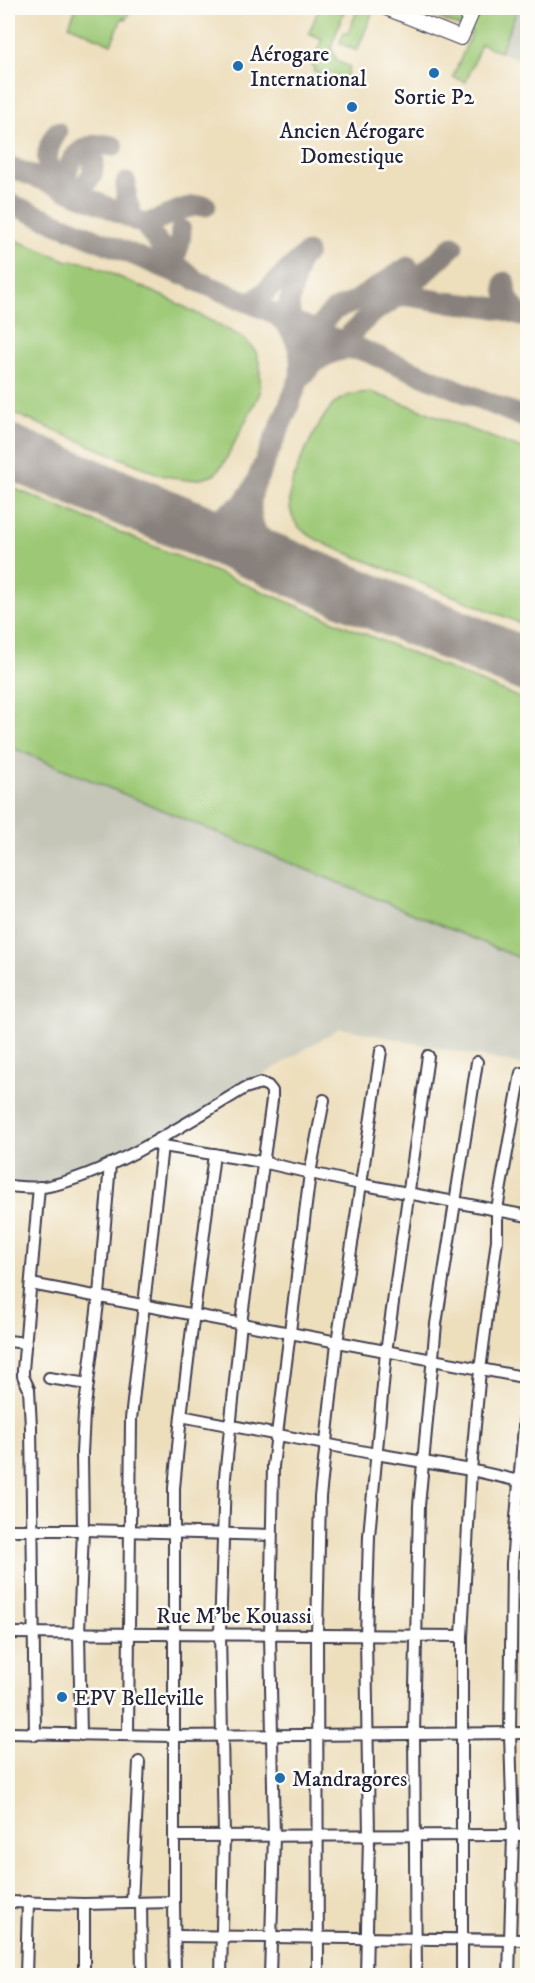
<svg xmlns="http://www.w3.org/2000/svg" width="535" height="1983" font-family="'IM FELL DW Pica',serif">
<rect width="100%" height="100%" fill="#fdfcf7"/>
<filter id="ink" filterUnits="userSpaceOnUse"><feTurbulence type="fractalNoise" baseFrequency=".0167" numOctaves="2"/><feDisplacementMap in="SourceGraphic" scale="12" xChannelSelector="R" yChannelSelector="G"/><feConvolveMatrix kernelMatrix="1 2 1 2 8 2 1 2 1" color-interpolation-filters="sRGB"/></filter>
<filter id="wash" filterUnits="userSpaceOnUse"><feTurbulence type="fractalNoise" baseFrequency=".008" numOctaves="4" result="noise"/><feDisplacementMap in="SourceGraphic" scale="24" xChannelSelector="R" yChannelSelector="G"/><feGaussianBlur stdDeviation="1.35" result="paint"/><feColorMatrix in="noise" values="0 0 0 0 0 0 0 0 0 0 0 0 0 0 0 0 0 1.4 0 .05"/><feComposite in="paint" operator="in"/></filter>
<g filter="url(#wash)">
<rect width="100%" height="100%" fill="#eddebc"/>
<g fill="#c5c5b8">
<polygon points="518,8 527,8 527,63 500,52"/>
<polygon points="8,746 527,961 527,1066 340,1028 183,1124 61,1183 8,1186"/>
</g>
<g fill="#9dc976" stroke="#607658" stroke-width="1.5">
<polygon points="76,8 131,8 126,19 122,18 111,44 69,25"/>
<polygon points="319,8 331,8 344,12 331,47 337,61 350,67 345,79 328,72 326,76 313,71 315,67 311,65 322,39 309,33"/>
<polygon points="358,8 374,9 357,51 340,43 344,32 348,34"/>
<polygon points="441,8 518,8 500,52 481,44 466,82 453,77 472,32 437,17"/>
<polygon points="8,237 68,261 85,262 167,298 244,338 256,352 260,365 260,393 224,463 214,475 200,479 186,480 161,475 8,411"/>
<path d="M370 392 411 406 527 451V626L327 545C314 538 301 533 294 520 290 512 289 502 290 493 292 473 322 411 339 400 348 394 359 393 370 392Z"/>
<polygon points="8,486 527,701 527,961 8,746"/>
</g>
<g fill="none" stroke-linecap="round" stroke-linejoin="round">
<g stroke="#88807c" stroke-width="21">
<polyline points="8,166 94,201 144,224 172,261 197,281 528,419"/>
<polyline points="126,183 126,199 134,220"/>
<path d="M56 185C45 165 44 151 57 132"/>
<path d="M65 190C65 159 81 140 113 146"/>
<polyline points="77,194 92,175 94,161"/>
<polyline points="8,203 182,275"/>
<path d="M144 224C166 219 183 203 206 206"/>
<path d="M172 261C179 251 181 242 181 230"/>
<path d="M505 282C504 295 511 304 519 314"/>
<path d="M363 299C391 290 418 298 446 302 474 305 501 306 528 318"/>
<polyline points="253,303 307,253"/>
<path d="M276 315C294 329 302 350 300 372"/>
<polyline points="292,331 289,304 298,264"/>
<polyline points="343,341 371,314 401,295 453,246"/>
<path d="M304 374C318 357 338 346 360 350"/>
<path d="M253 490C245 525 260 543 285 565"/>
<polyline points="178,521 218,519 241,505 253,489 287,410 318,331 327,317 334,310 352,303 408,267"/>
</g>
<polyline stroke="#88807c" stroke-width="54" points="8,451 528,666"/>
</g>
</g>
<g filter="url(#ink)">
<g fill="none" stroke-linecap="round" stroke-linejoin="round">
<defs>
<g id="minor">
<polyline points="157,1145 262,1162 360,1184 528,1216"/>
<path d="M8 1186C21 1187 36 1189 49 1186 113 1172 188 1122 245 1088L261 1083 268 1086 272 1091V1100L241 1323 225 1477 220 1634 224 1836 221 1976"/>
<polyline points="31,1284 528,1378"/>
<polyline points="8,1341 26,1343"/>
<polyline points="49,1378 88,1384"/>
<polyline points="181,1416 376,1454 471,1470 528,1483"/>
<polyline points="8,1530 83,1530 271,1535"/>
<polyline points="8,1633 462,1636"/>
<polyline points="8,1733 174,1736 528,1733"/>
<polyline points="128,1734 131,1419 162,1146"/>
<polyline points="35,1735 31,1427 29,1389 23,1376 23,1370 39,1187"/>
<polyline points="81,1735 79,1633 83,1530 82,1453 84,1414 99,1295 110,1164"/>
<polyline points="175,1836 528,1835"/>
<polyline points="8,1902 84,1904 174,1902"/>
<polyline points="132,1903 139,1762"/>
<polyline points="141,1903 142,1976"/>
<polyline points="175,1936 528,1940"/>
<polyline points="26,1976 28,1902"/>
<polyline points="84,1976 84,1904"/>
<polyline points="175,1976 174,1902 174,1488 181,1416 214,1154"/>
<polyline points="270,1976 274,1836 270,1635 273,1466 310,1173 324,1100"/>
<polyline points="318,1976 317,1634 320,1497 337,1343 381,1051"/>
<polyline points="366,1976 369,1836 366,1636 369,1536 386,1352 428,1056"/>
<polyline points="416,1976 414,1733 419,1506 436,1324 477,1062"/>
<polyline points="462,1976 462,1636 471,1470 480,1370 497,1240 497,1209 521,1073"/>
<polyline points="509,1976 513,1835 510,1734 512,1563 528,1381"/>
</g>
<polyline id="major" points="386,8 461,38 474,8"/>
</defs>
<use href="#minor" stroke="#403e4e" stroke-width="14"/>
<use href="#major" stroke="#403e4e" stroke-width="16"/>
<use href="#minor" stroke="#fff" stroke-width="10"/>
<use href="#major" stroke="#fff" stroke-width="14"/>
</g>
</g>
<g fill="#1f6fb2" stroke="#fdfcf7" stroke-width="2">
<circle cx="238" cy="66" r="6"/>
<circle cx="434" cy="73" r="6"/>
<circle cx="352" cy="107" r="6"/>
<circle cx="62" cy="1697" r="6"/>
<circle cx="280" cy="1778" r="6"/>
</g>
<g text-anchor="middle" stroke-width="5" stroke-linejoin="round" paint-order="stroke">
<g font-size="22" fill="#22223b" stroke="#fdfcf7" text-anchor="start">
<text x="250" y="61">Aérogare<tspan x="250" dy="25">International</tspan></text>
<text x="434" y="104" text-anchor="middle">Sortie P2</text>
<text x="352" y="138" text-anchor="middle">Ancien Aérogare<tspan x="352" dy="25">Domestique</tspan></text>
<text x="74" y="1705">EPV Belleville</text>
<text x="292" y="1786">Mandragores</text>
</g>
<g font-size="22" fill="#22223b" stroke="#fdfcf7">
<text x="234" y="1623">Rue M'be Kouassi</text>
</g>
</g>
<rect width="535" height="1983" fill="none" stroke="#fdfcf7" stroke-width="30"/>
</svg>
